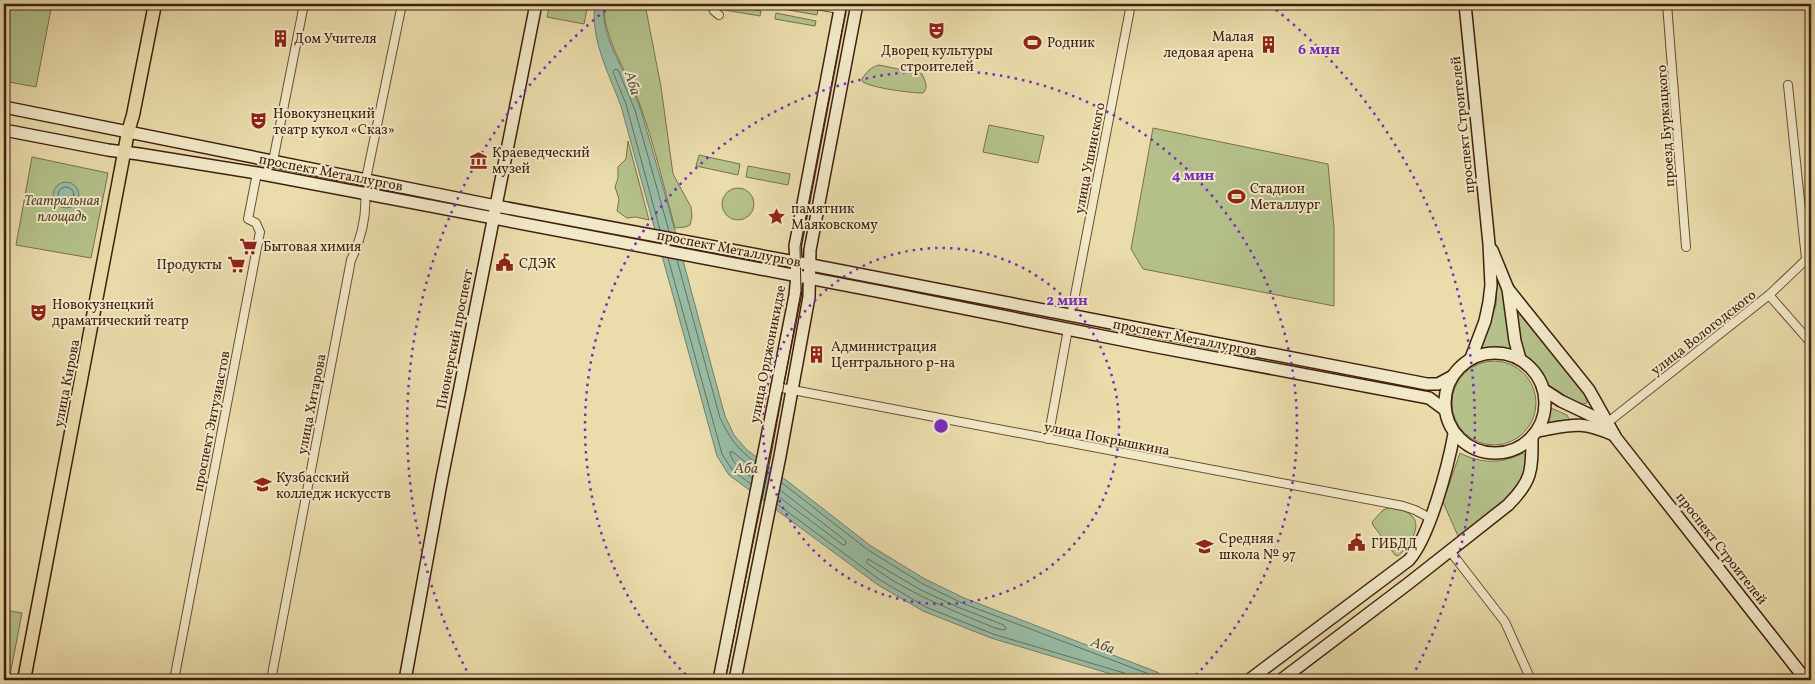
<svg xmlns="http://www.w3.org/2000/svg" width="1815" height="684" font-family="Vollkorn,serif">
<rect width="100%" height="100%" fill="#eadcab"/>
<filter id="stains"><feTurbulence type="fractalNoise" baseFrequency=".004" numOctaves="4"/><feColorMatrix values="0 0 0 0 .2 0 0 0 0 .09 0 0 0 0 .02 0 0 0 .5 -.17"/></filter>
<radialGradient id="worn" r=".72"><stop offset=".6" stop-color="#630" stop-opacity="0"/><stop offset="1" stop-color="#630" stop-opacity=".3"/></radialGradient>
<g fill="#b4c18b" stroke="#7a704c">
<polygon points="4,4 52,4 36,87 4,81"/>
<polygon points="550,4 588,4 584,24 547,17"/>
<path d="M605 4H645L661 87 673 174 691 207 692 216 690 225 685 227 675 228C664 188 655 147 641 108 631 78 600 35 605 4Z"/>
<polygon points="721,4 761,11 760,16 719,9"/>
<polygon points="777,4 818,9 817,15 777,8"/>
<polygon points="776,13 816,21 815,26 775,19"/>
<path d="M879 65 922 74C925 81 929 87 923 93 910 93 873 88 863 82L862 79C867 71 870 68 879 65Z"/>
<polygon points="989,125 1044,136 1038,163 983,152"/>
<polygon points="1153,128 1328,164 1334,228 1334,306 1143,269 1131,249"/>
<polygon points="628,141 649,220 636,217 627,218 617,211 619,199 615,187 618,178 618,167 626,159"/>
<polygon points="699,155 740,164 738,175 696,166"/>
<polygon points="32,157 108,173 91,258 16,245"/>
<polygon points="748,166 790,174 788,185 746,177"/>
<circle cx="738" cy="204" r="16"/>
<polygon points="1497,277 1503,290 1512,348 1508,351 1493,348 1482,350 1480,348 1496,305"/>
<path d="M1520 314 1586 396 1587 403C1568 412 1528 366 1523 349 1520 339 1519 328 1517 318Z"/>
<circle cx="1494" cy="403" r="42"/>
<polygon points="1551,408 1567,415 1569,419 1568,421 1549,426 1547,421 1549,409"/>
<path d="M1460 453C1481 464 1502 464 1523 453 1527 457 1526 458 1526 464 1524 496 1482 518 1458 536L1443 502Z"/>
<path d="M1388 508C1395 509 1406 510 1411 515 1424 526 1408 548 1398 556L1395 555 1373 525 1372 522 1383 510Z"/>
<polygon points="4,610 22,613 10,675 4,674"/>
</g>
<g fill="#98bca5" stroke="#757e69">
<path d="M595 4H604C599 39 631 78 641 111 671 212 697 314 725 416L734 435 746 449 871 546 925 579 964 598 1157 672 1169 680H1131L991 638 923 611 878 585 729 475 717 456 621 106C609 74 590 39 595 4Z"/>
<circle cx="66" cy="195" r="13"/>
</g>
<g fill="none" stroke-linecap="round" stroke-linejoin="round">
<g stroke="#6c6e5a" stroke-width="1">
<circle cx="66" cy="195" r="8"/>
<polyline points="660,230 626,104 613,72 615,69 618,70 635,110 669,231"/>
<polyline points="668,258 722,454 733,471 751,484"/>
<path d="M677 260 720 418C730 438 737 449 755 462"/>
<path d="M752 478C743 471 732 464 730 452H733L754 469"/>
<polyline points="782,483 868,550 923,584 962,603 1154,676 1160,680"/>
<polyline points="779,497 843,545 846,544 846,541 780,490"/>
<polyline points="777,504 880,580 926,607 993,634 1124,673 1128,676 1128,680"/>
<path d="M868 559 921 590 960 608 1004 625 1006 629 1003 630 995 628C949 609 907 593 867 563Z"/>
</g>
<defs>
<g id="street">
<polyline points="712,4 714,11 719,15"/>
<polyline points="810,4 840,9"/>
<polyline points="1667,4 1686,247"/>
<polyline points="1788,85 1806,259"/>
<polyline points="273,161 304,4"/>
<polyline points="366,179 402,4"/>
<polyline points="1769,295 1811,343"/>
<polyline points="1071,316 1131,4"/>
<polyline points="777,387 1403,506 1415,510 1430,518"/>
<polyline points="1607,423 1769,295 1811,255"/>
<polyline points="1048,439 1068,329"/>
<polyline points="1450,551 1505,622 1531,680"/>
<polyline points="174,680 260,232 256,223 248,219 257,173"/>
<path d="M271 680 351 260C361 239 367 217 365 193"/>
</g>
<g id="secondary">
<polyline points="1465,4 1489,244 1491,285 1489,302 1485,321 1471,358"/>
<polyline points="4,107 496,206 806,264 1427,384 1438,384 1451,377"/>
<polyline points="4,130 108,150 139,154 257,173 887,293 1152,346 1429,398 1444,409"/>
<polyline points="1492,250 1508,289 1515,341 1520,359"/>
<polyline points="1508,289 1589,390 1616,438 1806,680"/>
<circle cx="1495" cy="403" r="50"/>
<polyline points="1544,390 1561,401 1607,423"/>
<path d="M1537 431C1572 425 1580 420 1614 435"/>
<polyline points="405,680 442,478 536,4"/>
<polyline points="719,680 795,295 797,276 795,246 841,4"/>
<polyline points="735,680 780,456 809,297 810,250 857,4"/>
<path d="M1249 680 1409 560C1430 536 1448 466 1454 434"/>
<path d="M1281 680 1409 583 1508 505C1532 481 1532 471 1532 438"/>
</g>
<polyline id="primary" points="24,680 128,132 133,115 155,4"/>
</defs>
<use href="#street" stroke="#6a4f35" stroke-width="10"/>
<use href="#secondary" stroke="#40200e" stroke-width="14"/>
<use href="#primary" stroke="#40200e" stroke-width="15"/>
<use href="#street" stroke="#f1e8c8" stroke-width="8"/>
<use href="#secondary" stroke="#f1e8c8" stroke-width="11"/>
<use href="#primary" stroke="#eadcab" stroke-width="12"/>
<polyline stroke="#40200e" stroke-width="1" points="725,680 771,455 801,291 800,247 847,4"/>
</g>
<g fill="none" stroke="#7b2cbf" stroke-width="2.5" stroke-dasharray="2.5 5">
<circle cx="941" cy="426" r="178"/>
<path d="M691 680A356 356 0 1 1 1191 680"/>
<path d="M470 677A534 534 0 0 1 612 5M1270 5A534 534 0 0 1 1412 677"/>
</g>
<defs>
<symbol id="theatre-bare" viewBox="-9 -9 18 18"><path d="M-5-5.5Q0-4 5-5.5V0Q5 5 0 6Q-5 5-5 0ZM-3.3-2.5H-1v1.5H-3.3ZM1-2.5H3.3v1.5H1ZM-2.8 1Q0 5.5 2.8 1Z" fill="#8f2418" stroke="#f1e8c8" stroke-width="2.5" paint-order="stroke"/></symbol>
<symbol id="building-bare" viewBox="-9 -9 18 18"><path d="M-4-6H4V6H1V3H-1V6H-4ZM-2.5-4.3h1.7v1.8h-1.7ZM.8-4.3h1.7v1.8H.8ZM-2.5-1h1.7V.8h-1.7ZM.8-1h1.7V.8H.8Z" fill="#8f2418" stroke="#f1e8c8" stroke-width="2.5" paint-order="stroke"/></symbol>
<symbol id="stadium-bare" viewBox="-9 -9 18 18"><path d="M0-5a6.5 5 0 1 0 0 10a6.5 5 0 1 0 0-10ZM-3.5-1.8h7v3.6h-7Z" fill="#8f2418" stroke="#f1e8c8" stroke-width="2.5" paint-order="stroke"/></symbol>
<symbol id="museum-bare" viewBox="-9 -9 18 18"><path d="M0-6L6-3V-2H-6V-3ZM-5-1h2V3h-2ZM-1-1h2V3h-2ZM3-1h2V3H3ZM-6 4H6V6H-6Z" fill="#8f2418" stroke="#f1e8c8" stroke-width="2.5" paint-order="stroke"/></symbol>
<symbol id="sight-bare" viewBox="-9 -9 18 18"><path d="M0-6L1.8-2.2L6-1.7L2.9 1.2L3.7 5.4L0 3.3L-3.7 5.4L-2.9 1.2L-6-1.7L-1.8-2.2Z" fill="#8f2418" stroke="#f1e8c8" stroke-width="2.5" paint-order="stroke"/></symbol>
<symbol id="supermarket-bare" viewBox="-9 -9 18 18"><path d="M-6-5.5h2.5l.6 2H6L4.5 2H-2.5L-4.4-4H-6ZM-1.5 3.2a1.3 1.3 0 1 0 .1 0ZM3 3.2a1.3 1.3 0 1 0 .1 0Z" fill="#8f2418" stroke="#f1e8c8" stroke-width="2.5" paint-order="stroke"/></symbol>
<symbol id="civic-bare" viewBox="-9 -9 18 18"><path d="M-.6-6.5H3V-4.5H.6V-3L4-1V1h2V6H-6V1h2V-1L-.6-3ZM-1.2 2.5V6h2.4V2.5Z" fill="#8f2418" stroke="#f1e8c8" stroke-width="2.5" paint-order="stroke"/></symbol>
<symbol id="university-bare" viewBox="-9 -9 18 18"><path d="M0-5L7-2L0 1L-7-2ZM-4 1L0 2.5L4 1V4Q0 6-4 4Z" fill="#8f2418" stroke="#f1e8c8" stroke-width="2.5" paint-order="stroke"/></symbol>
<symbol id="school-bare" viewBox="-9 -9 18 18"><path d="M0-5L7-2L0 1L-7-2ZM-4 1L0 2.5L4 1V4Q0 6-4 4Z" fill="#8f2418" stroke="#f1e8c8" stroke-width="2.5" paint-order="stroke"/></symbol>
</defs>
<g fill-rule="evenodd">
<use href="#theatre-bare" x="924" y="18" width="25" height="25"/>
<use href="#building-bare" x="268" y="26" width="25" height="25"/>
<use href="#stadium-bare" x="1020" y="30" width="25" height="25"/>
<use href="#building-bare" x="1256" y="32" width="25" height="25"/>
<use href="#theatre-bare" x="246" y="108" width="25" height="25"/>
<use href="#museum-bare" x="466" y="148" width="25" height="25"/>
<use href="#stadium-bare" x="1224" y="184" width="25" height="25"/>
<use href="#sight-bare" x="764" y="204" width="25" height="25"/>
<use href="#supermarket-bare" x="236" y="234" width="25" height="25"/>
<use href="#civic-bare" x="492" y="250" width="25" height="25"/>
<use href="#supermarket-bare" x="224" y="252" width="25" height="25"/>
<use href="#theatre-bare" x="26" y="300" width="25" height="25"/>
<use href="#building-bare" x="804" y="342" width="25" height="25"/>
<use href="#university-bare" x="250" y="472" width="25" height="25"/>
<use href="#civic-bare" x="1344" y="530" width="25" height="25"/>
<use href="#school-bare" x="1192" y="534" width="25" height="25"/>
</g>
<g text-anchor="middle" stroke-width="4" stroke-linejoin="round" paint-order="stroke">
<g font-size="14" fill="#40200e" stroke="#f1e8c8" text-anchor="start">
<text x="1254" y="41" text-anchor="end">Малая<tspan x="1254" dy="16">ледовая арена</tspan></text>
<text x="294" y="43">Дом Учителя</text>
<text x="1047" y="47">Родник</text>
<text x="937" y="55" text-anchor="middle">Дворец культуры<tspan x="937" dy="16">строителей</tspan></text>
<text x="273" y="118">Новокузнецкий<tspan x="273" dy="16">театр кукол «Сказ»</tspan></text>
<text x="492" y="157">Краеведческий<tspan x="492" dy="16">музей</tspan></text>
<text x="1250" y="193">Стадион<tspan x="1250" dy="16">Металлург</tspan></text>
<text x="791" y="213">памятник<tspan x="791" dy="16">Маяковскому</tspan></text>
<text x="263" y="251">Бытовая химия</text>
<text x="519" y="268">СДЭК</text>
<text x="222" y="269" text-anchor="end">Продукты</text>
<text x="52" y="309">Новокузнецкий<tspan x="52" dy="16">драматический театр</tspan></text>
<text x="831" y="351">Администрация<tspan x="831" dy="16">Центрального р-на</tspan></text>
<text x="276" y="482">Кузбасский<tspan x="276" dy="16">колледж искусств</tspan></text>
<text x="1219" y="543">Средняя<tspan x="1219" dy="16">школа № 97</tspan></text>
<text x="1371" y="548">ГИБДД</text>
</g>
<g font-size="14" fill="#40200e" stroke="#f1e8c8">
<text transform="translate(1462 125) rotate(-96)" y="5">проспект Строителей</text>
<text transform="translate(1665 126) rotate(-94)" y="5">проезд Буркацкого</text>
<text transform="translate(1089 158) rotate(-79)" y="5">улица Ушинского</text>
<text transform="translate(331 172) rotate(11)" y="5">проспект Металлургов</text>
<text transform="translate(729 248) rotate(11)" y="5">проспект Металлургов</text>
<text transform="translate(1703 332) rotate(-38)" y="5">улица Вологодского</text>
<text transform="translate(1185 337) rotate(11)" y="5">проспект Металлургов</text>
<text transform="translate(454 339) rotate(-79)" y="5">Пионерский проспект</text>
<text transform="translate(767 354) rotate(-79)" y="5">улица Орджоникидзе</text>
<text transform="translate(66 383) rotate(-79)" y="5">улица Кирова</text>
<text transform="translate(311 404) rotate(-79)" y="5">улица Хитарова</text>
<text transform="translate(211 421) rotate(-79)" y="5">проспект Энтузиастов</text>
<text transform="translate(1107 438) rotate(11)" y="5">улица Покрышкина</text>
<text transform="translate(1722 548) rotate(52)" y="5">проспект Строителей</text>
</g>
<g font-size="14" font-style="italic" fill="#5d482d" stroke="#f1e8c8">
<text x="62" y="205">Театральная<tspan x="62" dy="16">площадь</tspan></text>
</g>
<g font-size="15" font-style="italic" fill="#5a4f3b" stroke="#f1e8c8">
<text transform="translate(633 83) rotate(73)" y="5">Аба</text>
<text x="746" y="473">Аба</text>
<text transform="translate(1103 645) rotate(20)" y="5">Аба</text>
</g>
</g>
<circle cx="941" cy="426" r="8" fill="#7b2cbf" stroke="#f1e8c8" stroke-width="2.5"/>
<g font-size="15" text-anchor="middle" font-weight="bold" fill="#7b2cbf" stroke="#f1e8c8" stroke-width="4" stroke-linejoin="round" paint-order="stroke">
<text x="1319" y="54">6 мин</text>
<text x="1193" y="180">4 мин</text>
<text x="1067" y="305">2 мин</text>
</g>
<rect width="1815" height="684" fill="none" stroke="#eadcab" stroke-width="20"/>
<rect x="5" y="5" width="1805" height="674" fill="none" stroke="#40200e" stroke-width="2.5"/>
<rect x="10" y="10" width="1795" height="664" fill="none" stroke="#40200e"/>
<rect width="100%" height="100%" filter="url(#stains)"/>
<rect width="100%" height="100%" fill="url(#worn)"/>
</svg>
